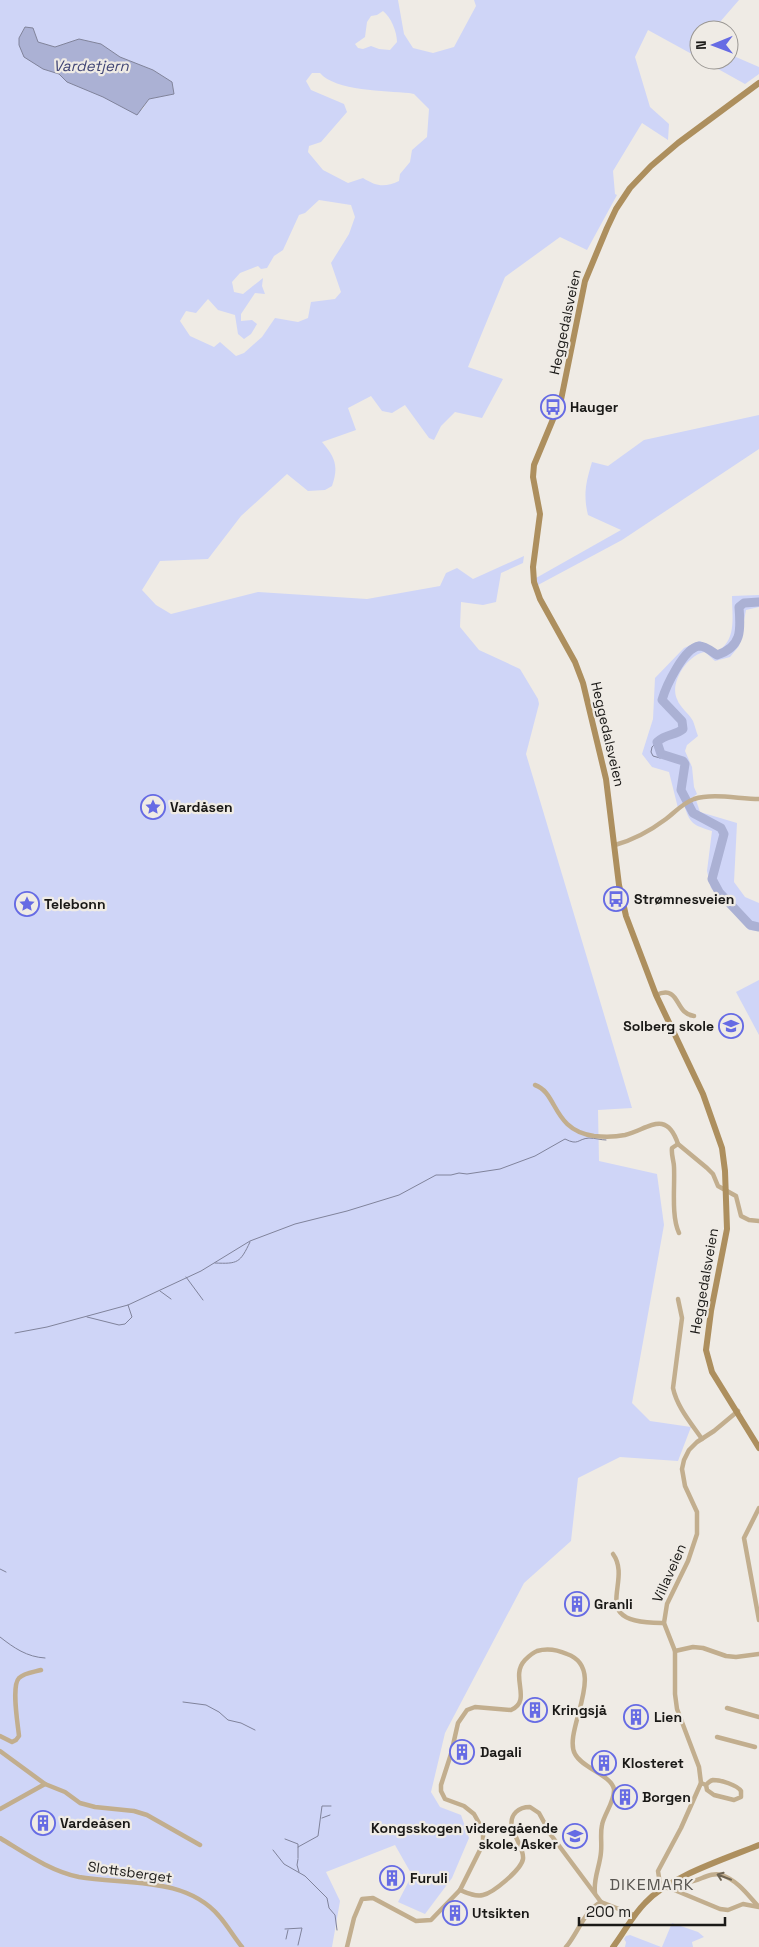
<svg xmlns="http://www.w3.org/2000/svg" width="759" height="1947" font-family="'Space Grotesk',sans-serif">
<rect width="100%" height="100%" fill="#efebe5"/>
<g fill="#cfd5f7" fill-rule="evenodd">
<path d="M0 0H398L404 34 413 48 433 53 454 47 476 6 474 0H739L713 30H699V58L648 30 635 57 650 107 669 124 668 140 642 123 613 171 615 194 617 195 587 250 560 237 505 277 468 367 503 379 482 418 455 412 441 426 434 440 429 438 405 405 392 413 382 411 371 396 348 408 356 430 322 442C335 457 339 466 332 486L325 490 308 491 287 474 241 516 208 559 160 561 142 590 156 605 171 614 258 592 367 599 440 586 446 573 457 568 473 579 524 556 523 563 501 573 496 602 483 605 461 602 460 627 479 650 520 669 538 699 539 704 526 754 632 1108 598 1110 599 1161 657 1174 664 1225 632 1403 650 1421 691 1427 678 1461 620 1457 578 1478 571 1541 524 1583 445 1733 431 1792 440 1807 461 1815 469 1838 452 1878 425 1914 398 1902 412 1875 395 1845 326 1872 340 1901 332 1947H0ZM383 11C391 17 397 32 397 42L390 50 379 49 371 46 363 49 358 48 355 44 365 37 367 22 371 16 377 15ZM25 27 33 28 38 42 55 47 79 39 101 44 120 57 153 70 172 82 174 94 149 99 142 110 67 82 59 74 43 69 19 45V38ZM312 73H320C335 91 386 91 409 93L414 94 429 109 427 137 412 150 410 162 400 174 399 181C384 188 376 186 363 178L348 183 323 170 308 152 309 146 321 142 347 112 344 104 311 90 306 81ZM319 200 351 205 355 217 349 234 331 263 341 292 335 299 311 302 308 318 298 322 275 318 262 337 244 353 236 356 220 342 214 347 190 336 180 321 186 311 196 313 208 299 218 310 235 315 238 334 244 339 251 334 257 324 252 320 241 321V314L255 293 265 294 262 286 263 278 243 294 234 292 232 282 240 273 258 266 261 269 267 268 274 256 283 250 299 215 305 213Z"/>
<polygon points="729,54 759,67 759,74 745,84 702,60 729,60"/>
<path d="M759 415V449L622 540 538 585 536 578 621 530 588 515C583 494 586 482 592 462L608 466 644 440Z"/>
<path d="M759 595V607L746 610 739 646 730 657 715 661 705 652C688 654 669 683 677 699 680 708 689 713 693 721 695 726 696 731 698 736L687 745 685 751 692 767 694 787 697 794 678 808 669 772 652 767 642 754 653 719 655 678 684 648 700 641 717 651C737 641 732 616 732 596Z"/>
<path d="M695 797 700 812 737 823 734 882 745 897 759 903V931L749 930 711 888 707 871 712 831C693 825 690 824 684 805Z"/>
<polygon points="759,980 759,1035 736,992"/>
<polygon points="672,1923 698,1932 704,1937 692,1942 693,1947 662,1947"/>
<polygon points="630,1935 661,1947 625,1947 626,1942 624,1939 626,1936"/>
</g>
<polygon fill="#abb1d4" stroke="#80839b" points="25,27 33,28 38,42 55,47 79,39 101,44 120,57 153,70 172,82 174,94 149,99 137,115 103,97 67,82 59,74 43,69 24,57 19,45 19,38"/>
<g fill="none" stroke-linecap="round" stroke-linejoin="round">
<g stroke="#80839b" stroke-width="1">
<polyline points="657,742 652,747 651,752 653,756 660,758 666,756"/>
<path d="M215 1263C238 1264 240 1263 250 1242"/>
<polyline points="186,1277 203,1300"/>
<polyline points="160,1291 171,1299"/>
<polyline points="87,1317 119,1325 125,1324 132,1317 128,1305"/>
<path d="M15 1333 47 1327 128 1305 201 1271 250 1241 295 1224 347 1211 399 1195 436 1175H451L459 1173 467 1174 500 1169 535 1156 565 1139C579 1146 577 1139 589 1138 595 1138 601 1140 606 1140"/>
<polyline points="0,1569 6,1572"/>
<path d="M0 1637C14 1648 27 1657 45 1658"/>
<polyline points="183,1702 206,1705 219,1712 228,1720 241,1723 255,1730"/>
<polyline points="322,1818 330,1815"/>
<polyline points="285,1839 298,1844 298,1847"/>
<polyline points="273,1850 284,1864 305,1876 327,1898 329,1908 335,1915 337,1930"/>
<polyline points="298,1858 298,1847 318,1836 322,1806 331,1806"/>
<polyline points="298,1859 297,1865 299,1872"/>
<polyline points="285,1929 302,1928 298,1945"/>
<polyline points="286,1939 288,1930"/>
</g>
<path stroke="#abb1d4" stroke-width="9" d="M759 602 744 603 739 607C741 630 742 647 717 655 712 652 706 646 699 646 684 648 666 686 662 700L682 721 683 729C675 736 667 733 657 742L661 754 683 761 685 764 681 790 693 813 721 828 724 834 712 879 719 892 750 925 759 927"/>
<g stroke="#c2ae8e" stroke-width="4.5">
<path d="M615 845C633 840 650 831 666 819 675 812 683 803 694 799 713 793 739 799 759 799"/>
<path d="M656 995C681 984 674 1014 694 1016"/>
<path d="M535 1085C558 1093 552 1130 594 1136 604 1137 615 1137 625 1135 647 1130 666 1108 678 1144"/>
<path d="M679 1233C671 1216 675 1186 674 1167 674 1161 671 1155 672 1148L678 1144 707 1168 713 1174 718 1186 736 1196 741 1216 749 1220 759 1221"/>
<path d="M678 1299 682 1318 673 1388C677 1407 691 1423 702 1439"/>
<polyline points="738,1411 714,1431 697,1442 689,1450 684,1460 682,1469 685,1486 697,1512 697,1534 688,1561 667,1604 664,1623 675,1651 675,1694 677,1709 699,1767 701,1783 681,1828 658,1871 660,1884 664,1887 672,1889 720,1909 728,1910 743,1904 759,1907"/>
<polyline points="759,1508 744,1538 759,1620"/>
<path d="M613 1554C634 1583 584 1624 664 1623"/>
<polyline points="675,1651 693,1647 703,1648 726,1656 736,1657 759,1654"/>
<polyline points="727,1708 759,1717"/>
<path d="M0 1736 12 1742 16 1740 19 1736C18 1725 11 1686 19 1678 24 1673 34 1672 41 1670"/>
<polyline points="717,1737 755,1747"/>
<polyline points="0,1751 45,1784 65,1792 80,1803 95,1807 134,1811 147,1815 200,1845"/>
<path d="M701 1783 706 1785 707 1790 714 1795 734 1800 741 1797V1791C737 1785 721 1780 713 1780 709 1781 709 1782 706 1785"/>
<polyline points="0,1809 45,1784"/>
<path d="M0 1838C25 1853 50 1871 79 1877 125 1885 185 1876 219 1916 227 1925 234 1937 242 1947"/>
<path d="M680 1879C692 1889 707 1870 722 1875 738 1881 747 1894 758 1906"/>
<path d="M460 1890C467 1893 475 1897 483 1895 493 1893 521 1870 523 1859 525 1844 502 1826 516 1812 520 1808 525 1807 530 1807L539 1813 551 1835 601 1902 634 1915"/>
<path d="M347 1947 354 1918 362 1899 373 1898 416 1921 431 1920 460 1890 483 1844V1830L474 1814 464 1806 445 1799 441 1791V1785L451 1754 458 1723 467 1710 475 1707 511 1710C533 1700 509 1677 525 1660 529 1656 532 1653 537 1651 547 1648 558 1650 567 1654 609 1669 562 1731 575 1754 582 1768 611 1775 614 1789 615 1801 604 1814 602 1825 600 1834 602 1843 601 1852 600 1866 593 1879 595 1893"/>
<path d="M566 1947C578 1933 584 1911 601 1902"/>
</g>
<g stroke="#ad8f5e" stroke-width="6">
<polyline points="759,83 678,143 651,166 630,188 616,209 607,228 585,281 561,400 534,465 533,477 540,514 533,567 534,582 540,599 575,662 583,683 606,779 619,885 626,916 656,995 703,1094 722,1148 725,1171 727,1229 711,1311 706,1350 712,1372 759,1448"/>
<path d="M613 1947C624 1933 632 1916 645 1903 670 1876 725 1859 759 1845"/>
</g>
</g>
<defs><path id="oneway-shaft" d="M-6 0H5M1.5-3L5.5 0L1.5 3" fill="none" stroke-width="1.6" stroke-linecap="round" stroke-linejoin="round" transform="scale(1.25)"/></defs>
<use stroke="#6e6452" href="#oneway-shaft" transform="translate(724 1877) rotate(-159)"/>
<defs>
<symbol id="bus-ring" viewBox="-11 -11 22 22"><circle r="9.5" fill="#efebe5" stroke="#666be4" stroke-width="1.5"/><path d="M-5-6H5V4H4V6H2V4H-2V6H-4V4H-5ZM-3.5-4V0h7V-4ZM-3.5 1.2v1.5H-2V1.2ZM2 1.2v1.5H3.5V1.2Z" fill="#666be4"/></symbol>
<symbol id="sight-ring" viewBox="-11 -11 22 22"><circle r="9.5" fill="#efebe5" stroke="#666be4" stroke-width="1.5"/><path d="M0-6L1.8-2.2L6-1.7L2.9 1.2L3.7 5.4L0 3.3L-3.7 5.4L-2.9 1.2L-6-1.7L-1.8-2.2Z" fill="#666be4"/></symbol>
<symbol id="school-ring" viewBox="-11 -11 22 22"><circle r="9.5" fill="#efebe5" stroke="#666be4" stroke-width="1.5"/><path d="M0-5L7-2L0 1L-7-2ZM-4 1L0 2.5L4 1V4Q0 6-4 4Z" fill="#666be4"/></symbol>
<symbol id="building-ring" viewBox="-11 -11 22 22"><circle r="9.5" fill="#efebe5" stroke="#666be4" stroke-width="1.5"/><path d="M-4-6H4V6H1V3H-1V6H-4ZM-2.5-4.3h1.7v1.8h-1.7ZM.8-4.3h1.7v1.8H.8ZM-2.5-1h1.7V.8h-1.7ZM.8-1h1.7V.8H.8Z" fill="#666be4"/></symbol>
</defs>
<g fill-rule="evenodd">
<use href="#bus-ring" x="539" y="393" width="28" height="28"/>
<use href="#sight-ring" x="139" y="793" width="28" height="28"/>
<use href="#bus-ring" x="602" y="885" width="28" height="28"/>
<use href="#sight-ring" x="13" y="890" width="28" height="28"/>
<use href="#school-ring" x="717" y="1012" width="28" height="28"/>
<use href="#building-ring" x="563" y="1590" width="28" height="28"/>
<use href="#building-ring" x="521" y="1696" width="28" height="28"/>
<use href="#building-ring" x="622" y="1703" width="28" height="28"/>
<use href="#building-ring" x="448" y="1738" width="28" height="28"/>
<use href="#building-ring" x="590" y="1749" width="28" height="28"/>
<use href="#building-ring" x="611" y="1783" width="28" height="28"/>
<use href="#building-ring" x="29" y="1809" width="28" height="28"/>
<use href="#school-ring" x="561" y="1822" width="28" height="28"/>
<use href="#building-ring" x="378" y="1864" width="28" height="28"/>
<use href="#building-ring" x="441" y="1899" width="28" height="28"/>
</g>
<g text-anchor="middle" stroke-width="4.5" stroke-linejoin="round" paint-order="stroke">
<g font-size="14" fill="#1a1917" stroke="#efebe5">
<text transform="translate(565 322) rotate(-78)" y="5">Heggedalsveien</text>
<text transform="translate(608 734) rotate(77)" y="5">Heggedalsveien</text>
<text transform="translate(704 1281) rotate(-80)" y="5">Heggedalsveien</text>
<text transform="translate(669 1573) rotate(-66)" y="5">Villaveien</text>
<text transform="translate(130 1872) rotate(8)" y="5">Slottsberget</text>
</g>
<g font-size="14" font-weight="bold" fill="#1a1917" stroke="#efebe5" text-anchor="start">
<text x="570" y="412">Hauger</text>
<text x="170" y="812">Vardåsen</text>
<text x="634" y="904">Strømnesveien</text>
<text x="44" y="909">Telebonn</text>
<text x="714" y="1031" text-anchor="end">Solberg skole</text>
<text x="594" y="1609">Granli</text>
<text x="552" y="1715">Kringsjå</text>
<text x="654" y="1722">Lien</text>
<text x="480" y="1757">Dagali</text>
<text x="622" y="1768">Klosteret</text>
<text x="642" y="1802">Borgen</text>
<text x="60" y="1828">Vardeåsen</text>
<text x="558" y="1833" text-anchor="end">Kongsskogen videregående<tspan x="558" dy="16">skole, Asker</tspan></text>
<text x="410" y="1883">Furuli</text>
<text x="472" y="1918">Utsikten</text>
</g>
<g font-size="15" font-style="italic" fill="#404575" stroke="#efebe5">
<text x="91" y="71">Vardetjern</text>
</g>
<g font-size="16" letter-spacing="1" fill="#5a5752" stroke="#efebe5">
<text x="652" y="1890">DIKEMARK</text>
</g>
</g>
<g transform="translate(714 45) rotate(269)"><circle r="24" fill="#efebe5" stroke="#9a9793"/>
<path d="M0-4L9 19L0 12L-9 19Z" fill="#666be4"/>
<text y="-8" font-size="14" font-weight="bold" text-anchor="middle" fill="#1a1917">N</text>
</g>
<path d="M579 1917v8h146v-8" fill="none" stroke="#1a1917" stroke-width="2.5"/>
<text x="586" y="1917" font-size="15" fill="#1a1917" stroke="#efebe5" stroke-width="4" paint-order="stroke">200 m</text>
</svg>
